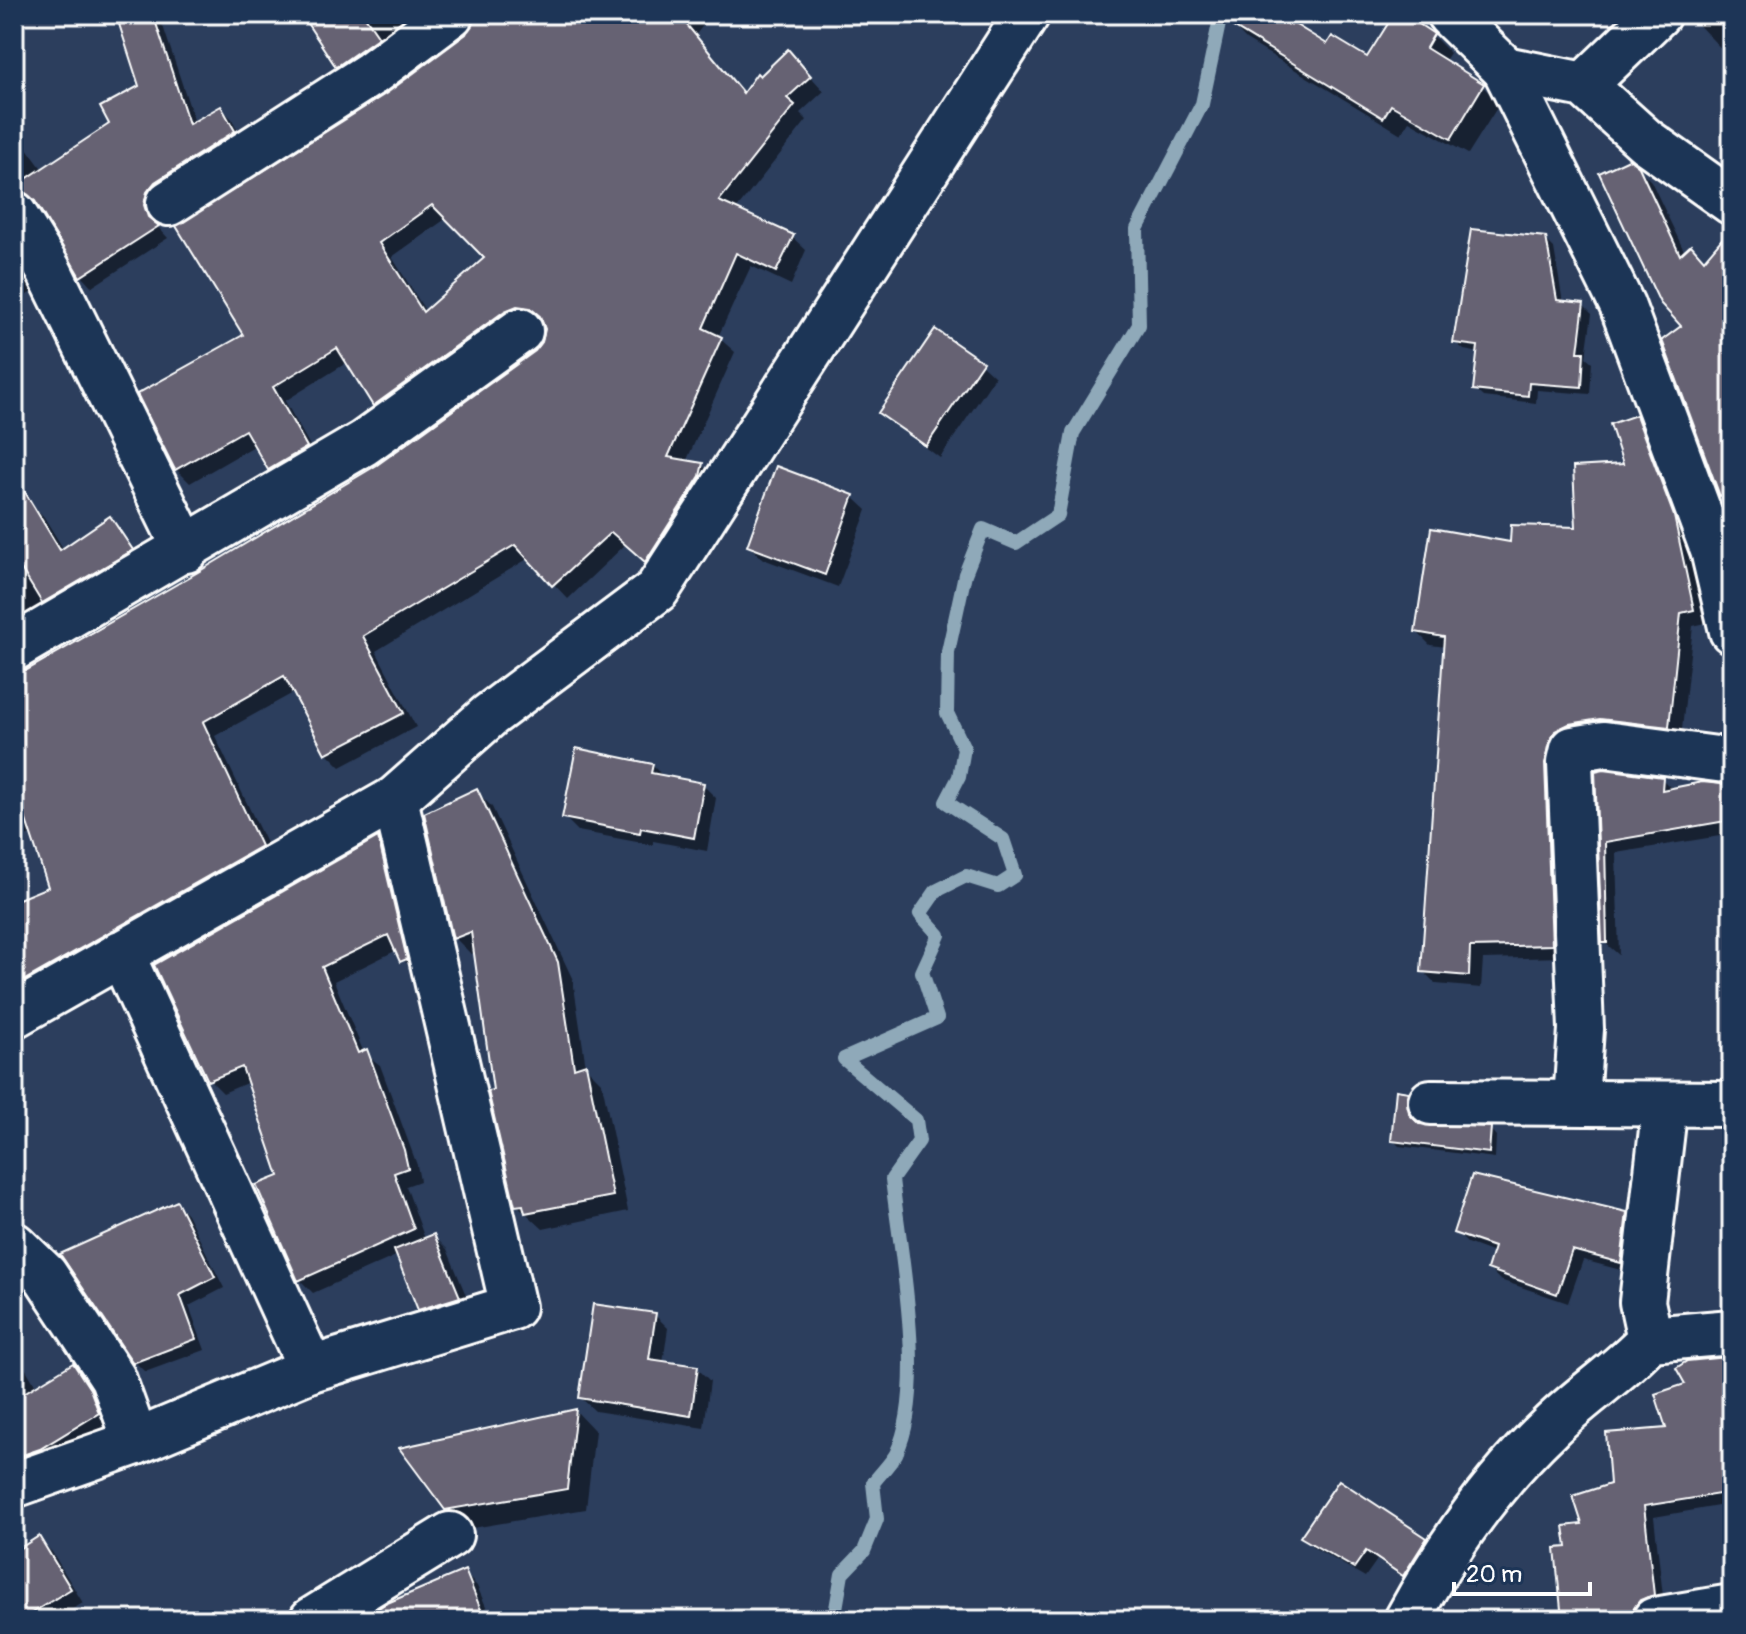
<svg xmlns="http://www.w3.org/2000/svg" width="1746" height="1634" font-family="Pangolin,sans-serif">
<rect width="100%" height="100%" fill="#2c3e5d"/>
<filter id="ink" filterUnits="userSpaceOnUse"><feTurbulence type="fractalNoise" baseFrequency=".0125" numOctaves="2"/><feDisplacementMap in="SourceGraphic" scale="16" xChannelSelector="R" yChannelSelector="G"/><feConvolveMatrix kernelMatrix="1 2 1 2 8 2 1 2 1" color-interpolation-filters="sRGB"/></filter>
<g filter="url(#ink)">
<g fill="#0007" fill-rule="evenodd">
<polygon points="303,14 445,14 351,79 337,65"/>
<path d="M477 14H712L694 37 744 95 760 78 801 66 824 91 800 113 807 120 736 210 792 237 806 250 791 285 751 266 718 337 735 352 686 462 702 465 716 479 660 574 626 544 568 599 529 558 376 651 416 727 341 767 327 753 295 692 215 736 274 860 36 995 22 981 14 960V903L50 888 32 834 26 837 14 825V675L27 671 199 574 378 466 537 352 544 343V321L532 319 388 418 375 404 348 362 285 401 319 462 283 483 269 469 256 445 190 483 176 469 246 335 387 96 467 35ZM447 218 487 258 426 312 392 257Z"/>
<polygon points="1234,14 1274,14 1328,46 1368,60 1396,14 1399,14 1433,36 1450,53 1444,62 1482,86 1500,103 1468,154 1409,121 1401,134 1246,40 1229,22"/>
<polygon points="1688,14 1732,14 1732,60"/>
<polygon points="152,15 163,26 195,123 221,108 232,119 244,143 154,216 158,227 168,238 92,287 82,276 38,202 20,201 14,195 14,152 26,147 43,170 111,125 142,87"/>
<polygon points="1638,168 1651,181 1685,253 1705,262 1732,229 1732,505 1721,495 1684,327"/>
<polygon points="1545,239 1554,248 1563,303 1583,305 1592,314 1586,357 1592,362 1590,394 1537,390 1536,403 1484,397 1475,389 1480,353 1464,350 1455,342"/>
<polygon points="14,256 35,290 14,303"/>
<polygon points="981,364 995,377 940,458 880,413"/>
<polygon points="1636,417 1649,430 1686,531 1706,623 1693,626 1681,739 1582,737 1565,957 1483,959 1481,988 1436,984 1423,971 1446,647 1430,645 1417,632 1512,544 1578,529 1626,466"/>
<polygon points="777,468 853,497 867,510 838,587 763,559 749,546"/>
<polygon points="14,485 44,517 64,550 110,519 145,564 14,641"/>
<polygon points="652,765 664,777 703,785 716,798 707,851 653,841 653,845 578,831 564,817"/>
<polygon points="1597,773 1662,779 1673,790 1732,787 1732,834 1616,853 1619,955 1604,942"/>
<polygon points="476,791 492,807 573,980 586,1067 602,1083 628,1211 543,1229 517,1205 495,1091 476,952 471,954 455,938 426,814"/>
<polygon points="378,840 391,853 415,974 397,950 334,981 364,1053 380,1065 417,1165 420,1181 406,1186 425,1239 434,1236 447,1249 472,1310 433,1322 420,1309 398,1255 313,1293 300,1280 281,1177 249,1082 223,1093 210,1080"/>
<polygon points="1408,1094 1414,1100 1414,1122 1418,1126 1490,1129 1496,1136 1495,1158 1399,1146 1393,1140"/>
<polygon points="177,1203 187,1214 224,1288 189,1306 205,1350 145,1372 135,1362"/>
<polygon points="1626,1214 1637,1225 1632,1273 1583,1260 1568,1303 1500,1280 1489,1269 1494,1253 1467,1243 1456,1232"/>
<polygon points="655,1315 668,1328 663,1363 697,1368 710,1381 704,1428 595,1411 581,1398"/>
<polygon points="14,1349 37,1388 73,1365 103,1405 111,1427 53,1462 35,1469 14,1444"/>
<polygon points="1732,1359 1732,1546 1724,1505 1654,1517 1664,1605 1644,1620 1564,1620 1557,1550 1569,1549 1612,1485 1669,1430 1687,1385 1688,1363"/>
<polygon points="576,1411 595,1431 586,1509 467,1529 447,1509"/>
<polygon points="1303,1536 1426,1539 1436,1550 1414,1585 1377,1560 1365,1577 1313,1547"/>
<polygon points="39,1539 52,1552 83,1603 54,1620 14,1620 14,1554"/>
<polygon points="464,1573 477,1586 492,1620 386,1620"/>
</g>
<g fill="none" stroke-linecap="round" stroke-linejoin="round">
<path stroke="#8fa9b9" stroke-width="14" d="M834 1620 842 1574 864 1551 877 1519 873 1483C880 1474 890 1464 896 1454 928 1388 900 1251 892 1179L919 1141 916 1120 844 1059 937 1018 922 972 939 935 920 914 936 891 966 876 998 886 1015 875 1003 839 946 802 959 777 964 748 947 713 948 652 965 574 983 529 1016 543 1058 515 1073 433 1139 325 1137 229 1202 104 1221 14"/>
</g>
<g fill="#666273" stroke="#fff" stroke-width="2" fill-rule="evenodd">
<polygon points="153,14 189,124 221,106 235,131 155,182 147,192 144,205 148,217 159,226 80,277 35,201 14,187 109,124 100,107 139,86 119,24"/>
<polygon points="301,14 363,14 379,37 336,67"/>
<path d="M476 14H678L743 93 757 73 760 76 788 49 811 76 787 98 795 105 719 201 794 235 776 272 736 253 703 328 722 337 668 457 703 463 700 476 645 562 611 532 552 586 515 545 363 636 404 713 325 754 284 676 203 722 261 846 14 986V901L48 887 25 817 14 823V673L27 670 198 572 377 465 535 351 542 342 545 329 540 316 530 308 517 306 505 311 373 406 337 348 273 387 307 447 268 470 245 430 175 470 137 394 243 335 176 226 387 93 466 34ZM432 205 484 258 423 312 379 243Z"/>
<polygon points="1212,14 1278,14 1327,44 1332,36 1367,57 1394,14 1404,14 1434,34 1426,48 1484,84 1451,139 1391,105 1383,118"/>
<polygon points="1629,159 1639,167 1680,255 1691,245 1704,260 1732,227 1732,490 1720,496 1662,340 1681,326 1660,303 1599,173"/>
<polygon points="1471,229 1546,237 1557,300 1584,303 1578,352 1584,352 1582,387 1529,383 1528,396 1473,390 1478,346 1453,343"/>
<polygon points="935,329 983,362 926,446 878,413"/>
<polygon points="1636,415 1674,516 1694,610 1681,613 1669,727 1600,719 1569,724 1555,731 1545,763 1552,945 1470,947 1469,976 1421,972 1444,637 1415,632 1431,528 1510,542 1511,525 1576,527 1573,467 1623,464 1610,424"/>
<polygon points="776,466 854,495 825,575 747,546"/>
<polygon points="14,474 60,550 110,516 133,550 42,603 14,557"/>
<polygon points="576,748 653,764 651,773 704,783 694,838 641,828 640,833 562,818"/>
<polygon points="1604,769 1663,777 1662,790 1702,782 1732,785 1732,820 1605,842 1607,943 1602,943 1595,771"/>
<polygon points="477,788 558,962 574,1068 586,1064 613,1196 525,1213 523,1205 515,1206 488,1091 493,1090 471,932 453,939 424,813"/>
<polygon points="378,837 407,959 400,962 388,935 322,967 358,1053 367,1049 404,1150 408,1168 394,1173 414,1229 298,1281 256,1185 279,1176 242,1067 208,1081 154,965"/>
<polygon points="1396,1090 1409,1092 1409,1114 1419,1124 1491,1127 1489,1153 1391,1141"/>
<polygon points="1472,1175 1627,1212 1621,1263 1572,1250 1557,1294 1487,1269 1494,1247 1453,1233"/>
<polygon points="177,1201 215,1277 180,1295 196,1339 133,1363 60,1254"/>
<polygon points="434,1234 460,1297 418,1310 394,1250"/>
<polygon points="593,1304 656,1313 649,1359 698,1366 691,1416 579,1398"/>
<polygon points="1728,1357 1732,1364 1732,1492 1644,1506 1654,1595 1640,1600 1632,1611 1606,1614 1607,1617 1562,1620 1555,1548 1567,1547 1564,1526 1582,1524 1573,1496 1610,1484 1606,1433 1666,1428 1655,1394 1685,1384 1676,1368 1687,1361"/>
<polygon points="73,1363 90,1389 99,1413 40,1449 14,1458 14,1399"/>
<polygon points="576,1409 567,1489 445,1510 399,1448"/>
<polygon points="1339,1480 1427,1538 1403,1576 1366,1551 1354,1568 1300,1537"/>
<polygon points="39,1536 71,1589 20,1620 14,1620 14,1552"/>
<polygon points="465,1570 485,1620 360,1620 385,1604"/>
</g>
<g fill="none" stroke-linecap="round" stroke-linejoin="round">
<defs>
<g id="minor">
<polyline points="1449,14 1505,69 1622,305 1713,550 1732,631"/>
<polyline points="1505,69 1584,85 1646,141 1732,202"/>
<polyline points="1584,85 1658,14"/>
<polyline points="169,203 372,73 451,14"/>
<polyline points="14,214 48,269 186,550"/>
<polyline points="14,648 364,443 520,331"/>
<polyline points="121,953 311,1369"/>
<polyline points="14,1015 395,799 490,715 657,590 1027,14"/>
<polyline points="1576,1101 1581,1029 1570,762 1573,749 1604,744 1732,761"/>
<polyline points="1431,1102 1732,1104"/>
<polyline points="14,1245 45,1275 113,1378 136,1442"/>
<polyline points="1650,1339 1642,1302 1665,1104"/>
<polyline points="14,1485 136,1442 311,1369 513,1307 395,799"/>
<polyline points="312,1620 450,1535"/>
<path d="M1407 1620C1445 1550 1491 1483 1549 1428 1581 1396 1620 1372 1650 1339L1732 1332"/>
<polyline points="1655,1620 1732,1607"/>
</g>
</defs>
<use href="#minor" stroke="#fff" stroke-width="50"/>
<use href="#minor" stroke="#1d3557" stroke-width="44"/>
</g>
</g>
<rect width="1746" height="1634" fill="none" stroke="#1d3557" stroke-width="48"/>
<rect x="24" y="24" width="1698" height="1586" fill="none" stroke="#fff" stroke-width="3" filter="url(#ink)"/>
<path d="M1454 1582v12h136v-12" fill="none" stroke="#ffffff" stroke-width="4"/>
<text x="1466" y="1582" font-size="24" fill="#ffffff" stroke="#1d3557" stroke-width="6" paint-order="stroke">20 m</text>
</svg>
